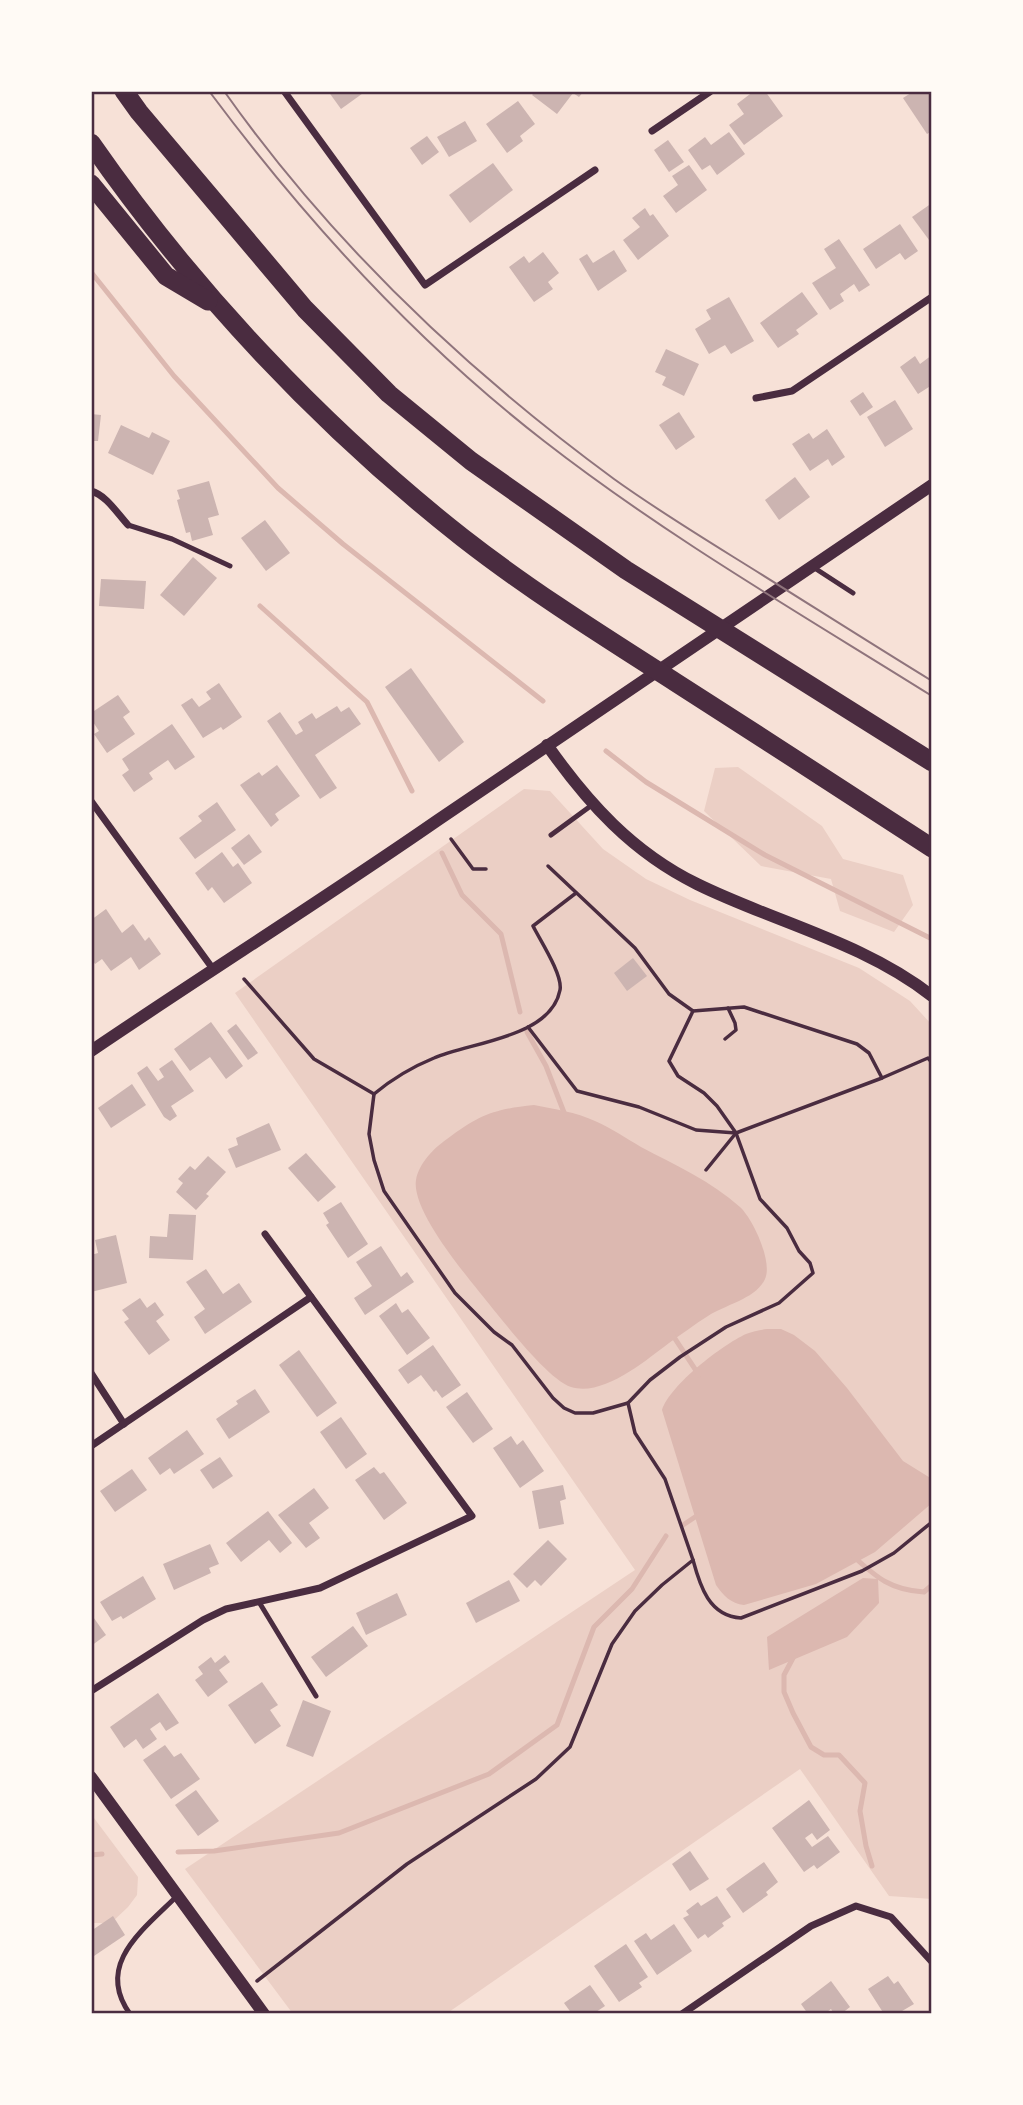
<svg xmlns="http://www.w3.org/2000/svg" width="1023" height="2105" font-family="'Times New Roman',serif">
<rect width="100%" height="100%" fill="#f7e1d7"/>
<g fill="#ebcfc5">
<polygon points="738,767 822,826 843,859 903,875 913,905 894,932 840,911 831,879 761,866 704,811 715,768"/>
<polygon points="524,789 550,791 603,849 646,879 690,900 859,968 910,1001 932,1025 932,1899 889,1896 800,1769 446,2014 293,2014 185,1869 635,1570 235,993"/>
<polygon points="91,1814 138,1877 137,1895 128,1907 111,1923 92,1923 94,1927 91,1930"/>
</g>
<g fill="#dcb8b0">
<path d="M534 1105C554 1109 576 1112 595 1121 611 1128 626 1138 641 1147 675 1165 711 1181 740 1207 753 1219 773 1262 765 1279 756 1299 724 1305 708 1316 695 1324 682 1334 669 1343 645 1361 603 1397 571 1387 549 1380 508 1327 493 1309 472 1282 411 1213 416 1180 419 1163 434 1148 447 1139 479 1115 494 1109 534 1105Z"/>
<path d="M767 1329H781L794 1335 815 1351 847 1388 903 1461 932 1479V1503L875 1552 816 1584 744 1605C731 1604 723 1595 716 1585L662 1410C670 1385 722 1345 746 1334 753 1331 760 1330 767 1329Z"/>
<polygon points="863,1578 878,1579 879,1603 847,1637 769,1670 767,1637"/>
</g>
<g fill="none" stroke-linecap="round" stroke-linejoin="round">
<g stroke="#dcb8b0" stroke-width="5">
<polyline points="91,272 174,376 278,488 343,544 543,701"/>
<polyline points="260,606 367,702 412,791"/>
<polyline points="606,751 646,782 765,855 932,939"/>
<polyline points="442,853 462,895 501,934 520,1012"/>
<polyline points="527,1032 546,1066 565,1115"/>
<polyline points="672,1334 699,1375"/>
<polyline points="683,1525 698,1515"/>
<path d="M853 1556C877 1578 891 1590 924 1592L932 1585"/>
<polyline points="793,1658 784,1675 784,1692 793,1713 811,1747 824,1755 839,1755 865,1783 860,1811 866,1846 872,1866"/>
<polyline points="178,1852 214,1851 339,1833 489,1774 557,1725 594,1627 632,1589 666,1536"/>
<polyline points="91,1855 102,1854"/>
</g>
</g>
<g fill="#ccb4b1">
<polygon points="328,91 366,91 341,109"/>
<polygon points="536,91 584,91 579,97 573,93 557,114 532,95"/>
<polygon points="754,91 765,91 783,116 744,145 729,125 744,114 737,104"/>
<polygon points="914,91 932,91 932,131 927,134 903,98"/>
<polygon points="518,101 535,124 520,136 523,141 507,153 486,124"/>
<polygon points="465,121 477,141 449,157 437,137"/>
<polygon points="729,132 745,154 717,175 710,165 702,170 688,150 705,137 711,145"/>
<polygon points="427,136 439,152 422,165 410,148"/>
<polygon points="668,140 684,162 669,172 654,150"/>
<polygon points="493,163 513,190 470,223 449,195"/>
<polygon points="689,165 707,190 676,213 663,196 678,185 672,176"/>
<polygon points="932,203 932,244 912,217"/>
<polygon points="645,208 650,216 653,214 669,236 638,260 623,240 640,227 632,218"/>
<polygon points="900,224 918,251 905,260 900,253 876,269 863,249"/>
<polygon points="839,239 870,285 859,292 854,284 840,294 844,301 830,310 812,283 836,268 824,249"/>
<polygon points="614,250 627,271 598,291 579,259 587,254 593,263"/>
<polygon points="543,252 559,273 548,282 553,289 534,302 509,267 524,256 529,263"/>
<polygon points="802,292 818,314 796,330 799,334 778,348 760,323"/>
<polygon points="729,297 754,341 731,354 725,345 709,354 695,329 711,319 706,310"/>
<polygon points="666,349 699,364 684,396 662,385 666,377 655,372"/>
<polygon points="932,355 932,385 918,394 900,367 915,356 920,364"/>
<polygon points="863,392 873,407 860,416 850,401"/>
<polygon points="895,400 913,429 885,447 867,417"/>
<polygon points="679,412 695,437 676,450 659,425"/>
<polygon points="91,414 101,415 98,441 91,441"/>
<polygon points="121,425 149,438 152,432 170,441 153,475 108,453"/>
<polygon points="827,429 845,457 832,466 828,459 810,471 792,444 809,433 813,439"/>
<polygon points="795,477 810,497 779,520 765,500"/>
<polygon points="209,481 219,515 208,518 213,535 192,541 190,532 186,533 177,500 180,499 177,490"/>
<polygon points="265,520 290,553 266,571 241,538"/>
<polygon points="193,557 217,578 184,616 160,595"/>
<polygon points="101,579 146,581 144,609 99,606"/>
<polygon points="411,668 464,742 439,762 385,687"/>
<polygon points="219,683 242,717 223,730 221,727 203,738 181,705 192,698 199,707 211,699 206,692"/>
<polygon points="118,695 130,712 123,717 135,734 107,753 94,734 99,731 91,719 91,713"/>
<polygon points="337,706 341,712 349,707 361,724 315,755 337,788 320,799 267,721 280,712 296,735 303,731 298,722 312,713 316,719"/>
<polygon points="172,724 195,757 175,770 168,760 149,773 153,779 134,792 122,775 129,770 122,759"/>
<polygon points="277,765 300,796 275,814 279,820 271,827 240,785 259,772 262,776"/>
<polygon points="217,802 236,830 195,859 179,838 202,821 198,816"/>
<polygon points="249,834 262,852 244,865 231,848"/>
<polygon points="222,852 233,867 238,863 252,883 224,903 212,887 208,891 195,873"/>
<polygon points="106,909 122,933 133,924 145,941 149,937 161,954 139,970 131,957 111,971 102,959 95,964 91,958 91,920"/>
<polygon points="633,958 647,976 627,991 614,973"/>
<polygon points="211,1022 243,1066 226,1079 210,1057 190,1071 174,1049"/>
<polygon points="236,1024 258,1053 248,1060 227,1031"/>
<polygon points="172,1060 194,1091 171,1106 177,1116 170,1121 164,1117 137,1073 147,1066 158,1081 164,1077 159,1069"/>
<polygon points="132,1084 146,1105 111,1128 98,1108"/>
<polygon points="269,1123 281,1150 236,1168 228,1149 238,1145 236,1138"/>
<polygon points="306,1153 336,1187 318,1202 288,1168"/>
<polygon points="208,1156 226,1172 206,1194 209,1196 196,1210 176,1192 183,1183 178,1179 190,1166 195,1170"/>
<polygon points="341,1202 368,1244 348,1258 326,1225 329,1223 323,1213"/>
<polygon points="169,1214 196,1215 193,1260 149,1258 150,1236 167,1237"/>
<polygon points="116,1235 127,1283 91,1292 91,1255 98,1253 95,1240"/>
<polygon points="381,1246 401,1277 407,1272 414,1282 365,1315 354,1298 372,1286 356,1262"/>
<polygon points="206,1269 223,1294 239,1283 252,1302 205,1334 194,1317 205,1309 186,1282"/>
<polygon points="140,1298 147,1308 155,1302 164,1315 156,1321 170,1340 149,1355 124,1322 129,1319 122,1310"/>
<polygon points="396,1303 402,1313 408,1309 430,1338 407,1355 379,1316"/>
<polygon points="433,1345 461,1385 442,1398 436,1390 434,1392 421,1375 408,1384 398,1370"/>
<polygon points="299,1350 337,1403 317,1417 279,1365"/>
<polygon points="255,1389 270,1412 229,1439 216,1419 238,1404 236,1401"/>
<polygon points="467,1392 493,1429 473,1443 446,1407"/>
<polygon points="341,1417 367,1454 346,1469 320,1432"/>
<polygon points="187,1430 204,1454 174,1474 170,1468 160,1475 148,1458"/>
<polygon points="511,1436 517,1445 523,1440 544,1471 520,1488 493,1448"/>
<polygon points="220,1457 233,1476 213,1489 200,1470"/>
<polygon points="374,1467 380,1474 384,1472 407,1503 384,1520 355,1480"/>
<polygon points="132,1469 147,1490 115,1512 100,1491"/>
<polygon points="563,1485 566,1499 560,1501 564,1524 539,1529 532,1491"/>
<polygon points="314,1488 329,1508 309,1523 320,1538 306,1548 278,1515"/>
<polygon points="268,1511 292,1543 280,1553 269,1540 241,1562 226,1543"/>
<polygon points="548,1540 567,1559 541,1586 535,1580 527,1588 513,1574"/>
<polygon points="210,1544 219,1564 209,1568 211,1573 174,1590 163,1564"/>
<polygon points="143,1576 156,1599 123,1619 121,1616 112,1621 100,1602"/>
<polygon points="509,1580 520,1601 476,1623 466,1603"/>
<polygon points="397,1593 407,1615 366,1635 356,1613"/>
<polygon points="91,1614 106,1635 91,1646"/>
<polygon points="353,1626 368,1646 326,1677 311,1657"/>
<polygon points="225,1655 230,1662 219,1670 228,1682 208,1697 195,1680 203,1674 198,1667 211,1657 215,1663"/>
<polygon points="262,1682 278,1705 270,1710 281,1726 255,1744 228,1705"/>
<polygon points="158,1693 179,1723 166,1731 160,1722 150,1729 157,1739 143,1749 136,1739 124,1748 110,1727"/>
<polygon points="303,1700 331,1711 313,1757 286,1746"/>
<polygon points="165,1745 174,1757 181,1753 200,1779 171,1799 143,1760"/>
<polygon points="196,1790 219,1821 198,1836 175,1805"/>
<polygon points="809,1800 830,1830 817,1840 812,1833 805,1838 812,1847 828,1836 840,1852 817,1869 814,1865 804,1872 772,1828"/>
<polygon points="690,1851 709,1879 690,1891 672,1864"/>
<polygon points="764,1862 778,1882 766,1892 768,1895 743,1913 726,1889"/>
<polygon points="717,1896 731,1917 722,1923 724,1926 708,1938 705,1934 698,1939 683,1918 689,1915 686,1911 698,1902 701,1906"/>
<polygon points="113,1916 125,1935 94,1956 91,1952 91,1931"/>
<polygon points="674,1924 692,1951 657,1975 634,1941 646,1933 651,1940"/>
<polygon points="626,1944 648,1977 639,1983 642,1987 619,2002 594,1966"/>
<polygon points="888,1976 894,1984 898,1981 914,2004 897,2014 884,2014 868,1989"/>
<polygon points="831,1981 850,2007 841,2014 834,2014 831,2009 824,2014 808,2014 801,2004"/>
<polygon points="590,1985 605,2006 593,2014 572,2014 564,2003"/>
</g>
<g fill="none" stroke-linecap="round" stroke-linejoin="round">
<g stroke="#4a2c40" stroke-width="3.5">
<polyline points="451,839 473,869 486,869"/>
<polyline points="548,866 635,948 669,994 693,1011"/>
<path d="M576 893 533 926C540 940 563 975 560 990 551 1038 470 1042 434 1058 412 1067 392 1079 374 1094L369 1134 374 1160 384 1191 455 1293 494 1332 512 1345 553 1398 564 1408 575 1413H593L628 1403 650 1380 680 1357 726 1327 779 1303 813 1273 810 1263 799 1251 787 1228 760 1199 736 1133 717 1106 704 1093 678 1076 669 1061 693 1011 744 1007 857 1044 869 1053 882 1078"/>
<polyline points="244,979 314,1059 374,1094"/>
<polyline points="528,1027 577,1091 639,1107 696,1130 736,1133"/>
<polyline points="725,1039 736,1030 735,1023 728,1008"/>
<polyline points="706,1170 736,1133 882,1078 928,1058 932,1063"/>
<path d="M693 1560C700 1586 709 1616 741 1618L862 1571 894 1553 932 1522"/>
<polyline points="257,1981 407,1864 536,1779 570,1747 612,1644 635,1611 662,1585 693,1560 665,1479 635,1433 628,1403"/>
</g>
<g stroke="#4a2c40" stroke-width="5">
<polyline points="128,525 172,539 230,566"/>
<polyline points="813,567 853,593"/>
<polyline points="551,835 592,805"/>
<polyline points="259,1602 316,1696"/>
<path d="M130 2014C94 1964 144 1929 178 1895"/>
</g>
<g stroke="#4a2c40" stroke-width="7">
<polyline points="284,91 425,285 595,170"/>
<polyline points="652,131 711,91"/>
<polyline points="756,398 792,391 932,297"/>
<path d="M91 491C106 495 117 513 128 525"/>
<polyline points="91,801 213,969"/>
<polyline points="91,1373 124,1424"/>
<polyline points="91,1446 311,1297"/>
<polyline points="91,1691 203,1620 226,1609 320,1588 472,1516 265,1234"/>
<polyline points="682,2014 811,1926 856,1906 891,1917 932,1962"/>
</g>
<g stroke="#4a2c40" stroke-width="12">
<path d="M547 745C588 803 632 852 697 884 774 922 863 942 932 996"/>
<path d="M91 1051C206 973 324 899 438 820 602 708 768 597 932 485"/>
<polyline points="91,1777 264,2014"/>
</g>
<g stroke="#4a2c40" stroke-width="19">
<polyline points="124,91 139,112 305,309 389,394 471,461 626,570 932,762"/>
<path d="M91 143C193 290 323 428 463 538 531 591 603 636 675 682 761 737 846 792 932 848"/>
<polyline points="91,184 166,276 208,301"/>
</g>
<g stroke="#8f747c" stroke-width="2">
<path d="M209 91C306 221 415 341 544 441 666 536 801 614 932 696"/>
<path d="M224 91C330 241 467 371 614 479 657 510 703 538 748 566 809 604 870 643 932 681"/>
</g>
</g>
<rect width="1023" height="2105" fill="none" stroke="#fffaf5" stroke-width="186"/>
<rect x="93" y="93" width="837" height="1919" fill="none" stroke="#4a2c40" stroke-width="2.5"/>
</svg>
